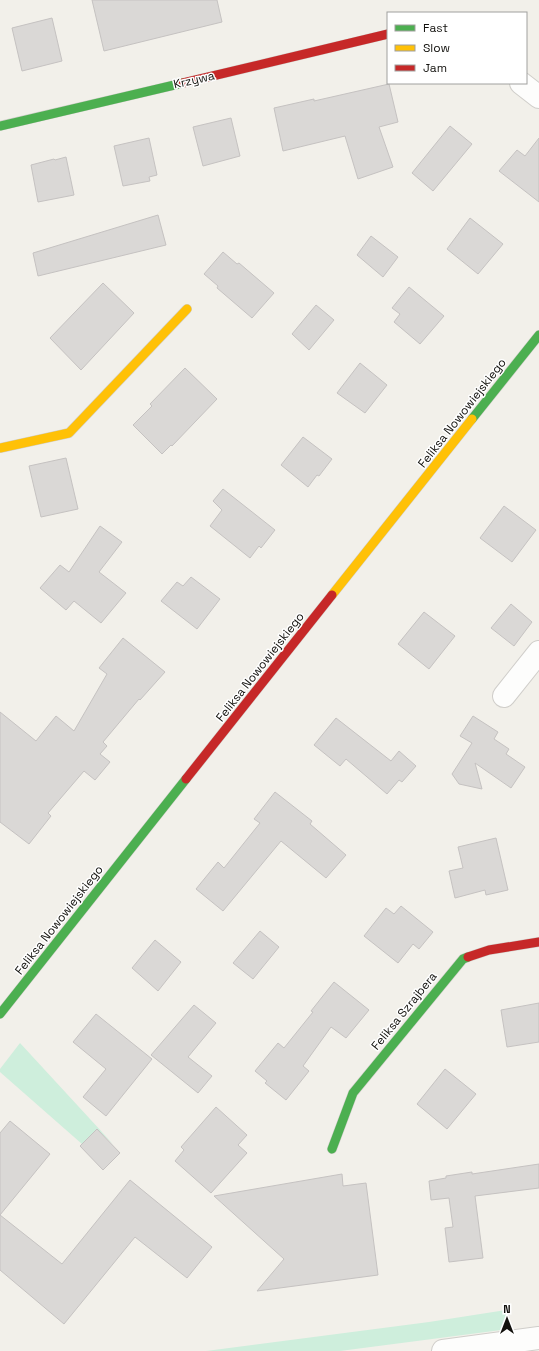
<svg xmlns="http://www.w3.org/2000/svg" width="539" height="1351" font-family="'Space Grotesk',sans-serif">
<rect width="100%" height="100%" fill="#f2f0ea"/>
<g fill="#ceeedc">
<polygon points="20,1043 113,1144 97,1129 82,1144 0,1072 0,1069"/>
<polygon points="506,1310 509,1329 340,1351 206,1351 429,1322"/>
</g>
<g fill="#dad8d6" stroke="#c5c2c1">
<polygon points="92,0 217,0 222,22 104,51"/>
<polygon points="52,18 62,61 22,71 12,28"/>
<polygon points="389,84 398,122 379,127 393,167 358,179 345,136 283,151 274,108 314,99 314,101"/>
<polygon points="231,118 240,156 203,166 193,127"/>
<polygon points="450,126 472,144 433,191 412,173"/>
<polygon points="149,138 157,175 149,177 150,181 123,186 114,146"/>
<polygon points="539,138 539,202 499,171 517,150 525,156"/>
<polygon points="66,157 74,195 38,202 31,165 54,159 55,160"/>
<polygon points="158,215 166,245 38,276 33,253"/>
<polygon points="470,218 503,244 478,274 447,249"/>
<polygon points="371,236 398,257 383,277 357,255"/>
<polygon points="223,252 237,264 239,263 274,293 252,318 217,288 218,286 204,274"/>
<polygon points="103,283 134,313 81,370 50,338"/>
<polygon points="409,287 444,316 420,344 394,322 400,314 392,308"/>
<polygon points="316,305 334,320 309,350 292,334"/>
<polygon points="360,363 387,385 365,413 337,393"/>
<polygon points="185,368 217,399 172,446 171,445 162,454 133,425 152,406 150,404"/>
<polygon points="303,437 332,459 319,476 317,475 308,487 281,465"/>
<polygon points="66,458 78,509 41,517 29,466"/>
<polygon points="223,489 275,530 261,548 259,546 250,558 210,526 222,510 213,501"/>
<polygon points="504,506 536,530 512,562 480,538"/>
<polygon points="100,526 122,542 99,572 126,593 101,623 74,601 66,610 40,588 60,565 69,572"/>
<polygon points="191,577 220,599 197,629 161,601 177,582 183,586"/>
<polygon points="511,604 532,622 514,646 491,628"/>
<polygon points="424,612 455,636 429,669 398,644"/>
<polygon points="123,638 165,672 140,700 139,699 103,742 107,746 100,754 110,762 95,780 84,771 48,813 51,816 29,844 0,822 0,712 36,741 56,716 74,731 107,674 99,668"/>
<polygon points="473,716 498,732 494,739 509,749 506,754 525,767 511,788 475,763 482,789 459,784 452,774 472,743 460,736"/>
<polygon points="336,718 391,761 399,751 416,766 402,782 399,780 387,794 346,759 340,766 314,745"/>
<polygon points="275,792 312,821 310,824 346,855 326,878 281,841 223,911 196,889 218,862 224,868 260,823 254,819"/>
<polygon points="496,838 508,890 486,895 485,890 455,898 449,871 463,868 458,847"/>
<polygon points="401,906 433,932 419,949 413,944 398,963 364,936 386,908 394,914"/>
<polygon points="260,931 279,947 253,979 233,963"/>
<polygon points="155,940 181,962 158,991 132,968"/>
<polygon points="334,982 369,1010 346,1038 331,1027 303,1066 309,1071 286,1100 265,1083 267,1081 255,1071 278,1043 284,1048 313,1012 311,1011"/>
<polygon points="539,1003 539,1042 507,1047 501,1010"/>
<polygon points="194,1005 216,1023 188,1057 212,1076 198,1093 151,1055"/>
<polygon points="96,1014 152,1059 106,1116 83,1097 106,1069 73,1042"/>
<polygon points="445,1069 476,1094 447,1129 417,1104"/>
<polygon points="216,1107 247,1135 238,1145 247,1153 211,1193 175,1161 184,1150 181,1147"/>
<polygon points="10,1121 50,1154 0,1215 62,1264 130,1180 212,1247 187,1278 135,1237 64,1324 0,1270 0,1133"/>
<polygon points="97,1129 120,1153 103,1170 80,1146"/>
<polygon points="539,1164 539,1188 475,1196 483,1258 449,1262 445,1228 453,1227 449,1198 431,1200 429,1181 446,1178 446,1176 472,1172 472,1174"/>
<polygon points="342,1174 343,1186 366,1183 378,1275 257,1291 284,1259 214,1196"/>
</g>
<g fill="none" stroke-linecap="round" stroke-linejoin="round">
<defs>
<g id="street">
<polyline points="521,83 539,97"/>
<polyline points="504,696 539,652"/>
<polyline points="443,1351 539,1338"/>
</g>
<g id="fast">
<polyline points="0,126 183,83"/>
<polyline points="472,419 539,335"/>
<polyline points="0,1014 186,779"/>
<polyline points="332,1149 353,1093 463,959 468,957"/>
</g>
<g id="slow">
<polyline points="0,448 69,433 187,309"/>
<polyline points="332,595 472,419"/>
</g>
<g id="jam">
<polyline points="183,83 388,34"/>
<polyline points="186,779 332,595"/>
<polyline points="468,957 489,950 539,942"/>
</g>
</defs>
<use href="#street" stroke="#d0ceca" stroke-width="24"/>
<use href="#fast" stroke="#d0ceca" stroke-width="10"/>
<use href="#slow" stroke="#d0ceca" stroke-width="10"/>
<use href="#jam" stroke="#d0ceca" stroke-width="10"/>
<use href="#street" stroke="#fdfdfc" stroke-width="22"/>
<use href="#fast" stroke="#4caf50" stroke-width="9"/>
<use href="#slow" stroke="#ffc107" stroke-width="9"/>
<use href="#jam" stroke="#c62828" stroke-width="9"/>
</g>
<g text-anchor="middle" stroke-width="3" stroke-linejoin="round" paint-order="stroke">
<g font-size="12" fill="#12110d" stroke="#fff">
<text transform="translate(194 80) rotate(-13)" y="4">Krzywa</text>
<text transform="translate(462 413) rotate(-52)" y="4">Feliksa Nowowiejskiego</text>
<text transform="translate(260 667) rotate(-52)" y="4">Feliksa Nowowiejskiego</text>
<text transform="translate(59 920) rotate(-52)" y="4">Feliksa Nowowiejskiego</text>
<text transform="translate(404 1011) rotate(-51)" y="4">Feliksa Szrajbera</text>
</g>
</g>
<rect x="387" y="12" width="140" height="72" fill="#ffffff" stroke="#a0a09e"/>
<rect x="395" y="25" width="20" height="6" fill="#4caf50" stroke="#a0a09e"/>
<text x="423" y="32" font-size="12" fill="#12110d">Fast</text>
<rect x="395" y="45" width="20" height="6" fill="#ffc107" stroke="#a0a09e"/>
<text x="423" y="52" font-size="12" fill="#12110d">Slow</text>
<rect x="395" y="65" width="20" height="6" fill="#c62828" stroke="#a0a09e"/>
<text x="423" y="72" font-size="12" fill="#12110d">Jam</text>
<g transform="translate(507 1319)" stroke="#ffffff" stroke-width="3" paint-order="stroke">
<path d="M0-3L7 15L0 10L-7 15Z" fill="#12110d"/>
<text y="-6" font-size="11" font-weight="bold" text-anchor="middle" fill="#12110d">N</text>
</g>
</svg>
